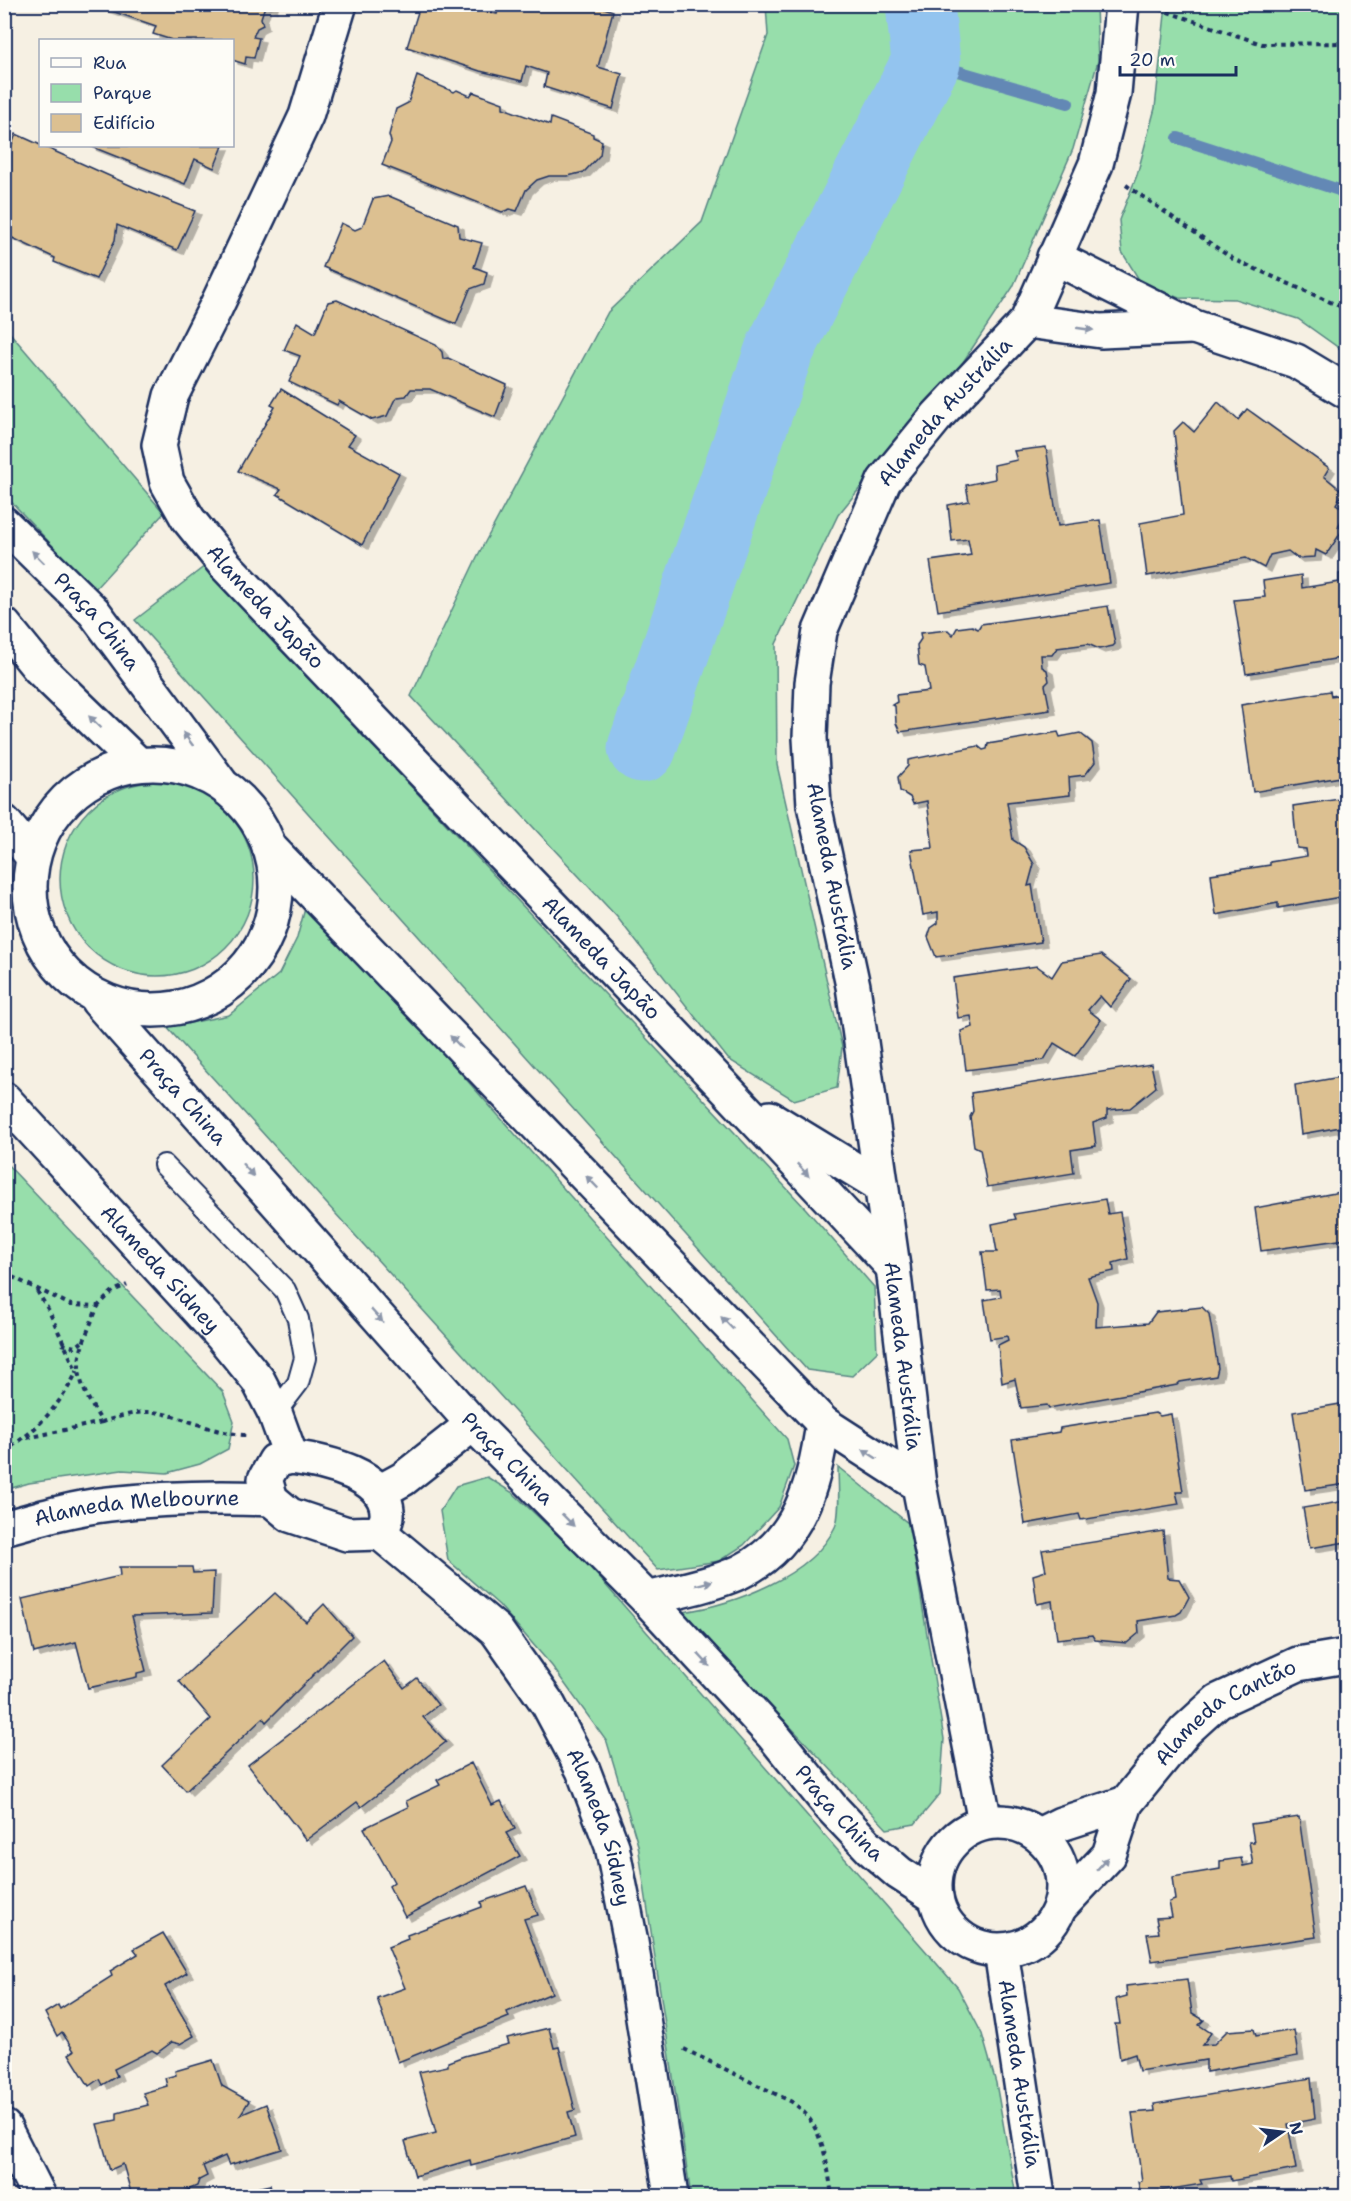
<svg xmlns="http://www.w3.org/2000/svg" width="1351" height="2201" font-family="'Shantell Sans',sans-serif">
<defs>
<filter id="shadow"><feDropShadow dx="6" dy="4" stdDeviation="0" flood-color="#0004"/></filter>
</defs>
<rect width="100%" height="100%" fill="#f6f0e3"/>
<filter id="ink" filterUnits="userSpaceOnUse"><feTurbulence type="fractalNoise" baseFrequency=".0167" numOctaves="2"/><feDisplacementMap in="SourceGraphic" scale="12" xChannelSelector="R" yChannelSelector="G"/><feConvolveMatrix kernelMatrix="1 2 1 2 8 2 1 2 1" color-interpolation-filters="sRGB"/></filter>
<g filter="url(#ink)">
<g fill="#97deab" stroke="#598684" stroke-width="1.5">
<polygon points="766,5 1096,5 1098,61 1073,149 1013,287 963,362 838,515 776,644 777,765 842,1047 837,1088 794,1100 728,1059 617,917 411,696 477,557 608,312 702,222 768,35"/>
<polygon points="1166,5 1346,5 1346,353 1298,319 1235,299 1179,298 1141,283 1122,252 1119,220 1137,175 1155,108"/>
<polygon points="4,326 164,513 94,590 5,495"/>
<polygon points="205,566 806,1209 874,1287 877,1352 852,1376 807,1370 135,620"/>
<circle cx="157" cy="879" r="97"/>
<polygon points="307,901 787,1439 794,1466 779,1507 744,1545 719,1561 658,1570 164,1024 180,1025 229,1015 279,974 297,938"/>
<polygon points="4,1161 223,1392 234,1421 228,1449 200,1464 167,1473 122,1470 29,1483 5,1490"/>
<path d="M838 1467 909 1524 944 1739 940 1794 915 1824 887 1829 682 1612C733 1605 812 1576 835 1527 841 1515 838 1481 838 1467Z"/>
<polygon points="487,1477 513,1493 583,1559 958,1988 982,2034 996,2083 1016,2196 691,2196 638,1845 607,1742 552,1666 499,1605 448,1560 440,1511 456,1486"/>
</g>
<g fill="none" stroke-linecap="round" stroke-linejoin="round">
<g stroke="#6388b5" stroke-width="12">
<polyline points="926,62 1068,103"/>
<polyline points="1178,138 1339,190 1346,196"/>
</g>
<polyline stroke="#93c4ef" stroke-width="69" points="642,748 779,351 926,62 920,4"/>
</g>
<g fill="#dcc091" stroke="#1b2f5e" stroke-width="1.5" filter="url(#shadow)">
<polygon points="91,4 272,4 271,8 265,6 261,18 263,25 257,28 253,37 259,38 254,58 246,57 245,64 232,60 232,40 172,40 153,34 156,26"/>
<polygon points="479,4 477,9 497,14 500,4 592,4 613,11 598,67 622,74 613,109 544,87 547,73 526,66 522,81 480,71 407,47 418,12 416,4"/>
<polygon points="417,76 454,92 457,90 470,96 473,92 503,103 503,108 550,125 551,118 593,134 593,137 602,141 600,155 584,172 568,176 549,176 537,180 526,190 517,211 510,209 502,212 382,165 391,142 389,135 396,109 408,103"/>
<polygon points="16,134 134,187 195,211 177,250 117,225 115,240 96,279 54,262 55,258 4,234 4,176 9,167 5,163"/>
<polygon points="90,146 223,146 214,168 195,159 185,184"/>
<polygon points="389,196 458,225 459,237 482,243 474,267 487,272 484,284 470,289 456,324 323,267 341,223 355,230 362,227 373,199"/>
<polygon points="337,300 436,345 442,352 443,359 448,358 507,385 495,417 430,389 411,389 406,396 398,397 394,401 387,416 372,420 339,401 337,405 289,382 300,356 284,350 297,322 315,333 328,302"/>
<polygon points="281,389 355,435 348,445 399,473 362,545 277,494 281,489 238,471 275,407 271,405"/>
<polygon points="1218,402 1238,420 1247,409 1329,468 1324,476 1343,492 1336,504 1346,511 1338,527 1344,528 1326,555 1316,550 1315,557 1297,558 1288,551 1270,555 1264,568 1246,558 1147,576 1140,523 1183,515 1174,431 1183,422 1194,432"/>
<polygon points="1046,447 1058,526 1100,520 1110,583 938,611 930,561 971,555 968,539 952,541 948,505 969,501 966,485 995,479 994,465 1017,460 1014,451"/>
<polygon points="1346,573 1346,657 1246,674 1234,600 1265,597 1263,581 1301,575 1302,588 1339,582 1339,574"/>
<polygon points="1108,606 1115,644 1113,646 1099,649 1088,644 1057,648 1052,655 1041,655 1042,667 1047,670 1049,681 1045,685 1050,710 900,732 896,723 895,706 892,705 897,702 896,695 929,691 925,667 919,665 917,645 921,639 920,633 948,630 953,635 957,628 972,626 978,629 981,624"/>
<polygon points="1330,691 1331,696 1346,694 1346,776 1253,792 1241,705"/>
<polygon points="1058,732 1060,737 1080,733 1092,743 1095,762 1085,775 1069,777 1070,795 1007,802 1013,840 1024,847 1034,864 1028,886 1032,885 1041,942 936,957 928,937 931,928 938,923 938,912 923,915 911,850 933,848 927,801 913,804 910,797 900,791 898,777 908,766 908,760 978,746 983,750 987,749 988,744"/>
<polygon points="1346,798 1346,896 1278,908 1278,903 1216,915 1211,874 1270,865 1270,862 1307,856 1306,849 1297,848 1293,806"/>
<polygon points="1101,955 1131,979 1110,1007 1100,996 1088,1010 1101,1020 1075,1056 1054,1043 1044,1060 966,1070 961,1031 973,1027 971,1016 958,1018 953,978 1037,966 1052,977 1062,961"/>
<polygon points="1151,1064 1156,1087 1130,1108 1107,1110 1107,1118 1093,1123 1096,1146 1071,1150 1074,1173 987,1187 980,1149 974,1146 970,1117 973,1111 971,1093"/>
<polygon points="1346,1076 1346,1126 1301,1134 1295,1085"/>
<polygon points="1346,1191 1346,1239 1261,1251 1255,1208"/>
<polygon points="1105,1199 1108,1214 1120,1212 1128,1259 1113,1263 1114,1271 1088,1277 1097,1302 1096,1327 1148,1323 1156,1312 1202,1307 1209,1314 1218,1368 1216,1376 1180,1382 1177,1385 1049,1408 1047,1405 1021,1408 1015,1379 1002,1383 998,1345 1008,1340 1007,1336 990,1339 984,1300 1001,1297 1000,1289 987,1290 982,1252 997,1252 992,1224 1016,1219 1014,1214"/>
<polygon points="1346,1403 1346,1484 1305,1490 1293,1412"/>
<polygon points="1155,1413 1160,1416 1171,1414 1183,1492 1176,1492 1179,1504 1081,1520 1079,1514 1025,1524 1012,1440 1059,1432 1060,1428"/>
<polygon points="1346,1501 1346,1542 1310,1548 1303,1508"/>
<polygon points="1163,1531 1168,1578 1179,1579 1189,1597 1181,1612 1176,1615 1138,1621 1139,1633 1127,1643 1095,1640 1092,1635 1057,1639 1052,1601 1037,1604 1033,1575 1046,1571 1042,1550"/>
<polygon points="119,1567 192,1567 193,1573 214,1572 212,1613 132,1616 146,1671 137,1673 137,1677 88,1688 76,1642 34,1653 22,1599 120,1576"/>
<polygon points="275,1593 306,1622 324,1604 352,1636 266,1722 263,1718 186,1791 162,1765 211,1719 179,1681"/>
<polygon points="384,1661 404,1688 417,1678 438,1705 423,1717 446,1742 361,1807 357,1802 306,1840 248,1765"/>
<polygon points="471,1763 492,1805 501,1801 515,1829 506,1833 520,1856 405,1917 389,1886 394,1882 364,1828 408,1807 406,1801 440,1785 437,1780"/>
<polygon points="1299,1817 1316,1937 1152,1961 1147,1934 1159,1933 1156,1918 1172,1917 1169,1902 1175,1900 1172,1877 1220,1869 1220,1861 1241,1858 1243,1866 1253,1864 1249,1842 1254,1842 1251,1824"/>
<polygon points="526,1886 538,1915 524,1919 552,1993 507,2012 509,2017 398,2062 377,1998 405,1988 388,1947 408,1939 407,1935 482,1907 481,1902"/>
<polygon points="163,1933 187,1973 165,1986 194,2036 180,2044 172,2042 157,2053 152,2050 114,2069 117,2076 102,2085 99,2079 89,2086 69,2054 74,2051 62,2032 57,2036 45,2013 58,2005 60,2009 112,1976 110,1971 138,1954 134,1949"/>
<polygon points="1187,1979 1192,2013 1204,2020 1199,2025 1211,2033 1202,2045 1214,2044 1227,2031 1254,2029 1256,2036 1294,2030 1298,2056 1206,2072 1206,2060 1139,2071 1135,2054 1120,2059 1115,2024 1120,2024 1116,1999 1127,1996 1126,1986"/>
<polygon points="549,2028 554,2048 559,2047 575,2110 568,2112 575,2137 471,2166 470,2160 415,2176 405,2141 436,2133 419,2072 448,2066 448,2062 464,2056 509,2044 507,2038"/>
<polygon points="213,2060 222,2086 249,2101 240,2115 266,2104 282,2149 229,2165 225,2156 203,2166 207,2176 199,2180 197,2186 174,2196 158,2192 147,2196 132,2196 123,2164 110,2170 97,2124 117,2120 117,2113 148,2105 143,2093 167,2086 165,2078 176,2075 175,2071"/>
<polygon points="1311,2078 1315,2119 1288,2124 1296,2169 1231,2181 1230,2176 1200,2180 1202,2184 1141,2194 1138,2182 1142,2181 1132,2113 1155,2111 1154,2104"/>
<polygon points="270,2185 273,2196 221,2196"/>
</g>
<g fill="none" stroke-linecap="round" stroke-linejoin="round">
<defs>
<polyline id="lane" points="164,1165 285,1290 298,1319 305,1358 298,1383 275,1413"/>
<g id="street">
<path id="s1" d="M340 4 306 116 216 307 171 396 159 445 167 482 188 519 226 566C448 800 674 1030 893 1267"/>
<polyline points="1054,257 1194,327 1296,361 1346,391"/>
<polyline points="1027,321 1101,331 1192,327"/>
<path id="s2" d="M4 524 94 612 220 782"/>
<polyline points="4,625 39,668 137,763"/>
<circle cx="153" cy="887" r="123"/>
<polyline points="4,822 33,857"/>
<polyline points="269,847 823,1423 919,1485"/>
<path id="s3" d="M98 1001 473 1424 647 1599 772 1734 831 1807 870 1848 899 1873 936 1897"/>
<path id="s4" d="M4 1099 221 1335 258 1380 275 1413 291 1457"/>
<polyline points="770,1118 880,1185"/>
<path d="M291 1457C321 1461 390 1474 387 1516 387 1521 382 1528 380 1533L347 1534 290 1515 271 1499 265 1479 275 1461Z"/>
<polyline points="381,1491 403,1479 473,1424"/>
<path id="s5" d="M4 1528C39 1518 73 1508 109 1504 162 1498 218 1497 271 1499"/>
<path id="s6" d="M380 1533 496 1630 548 1704 583 1770 612 1846 631 1942 671 2196"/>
<path d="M647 1599C678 1591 711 1585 740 1572 799 1544 815 1483 823 1423"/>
<circle cx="999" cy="1886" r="64"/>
<path id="s7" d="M985 1822 919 1485 893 1267 853 986 814 805 810 738 812 683 820 631 884 481 938 415 1027 321 1096 164 1114 93 1122 4"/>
<polyline points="1039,1835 1061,1824 1126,1803"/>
<path id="s8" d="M1061 1906 1109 1855 1126 1803 1185 1731 1218 1701 1298 1664 1346 1656"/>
<path id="s9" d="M1001 1951 1038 2196"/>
<polyline points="4,2127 39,2196"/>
</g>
</defs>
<use href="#lane" stroke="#1b2f5e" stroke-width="24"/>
<use href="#street" stroke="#1b2f5e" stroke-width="38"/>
<g stroke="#1b2f5e" stroke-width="4" stroke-dasharray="4.5 4.5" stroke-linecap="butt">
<polyline points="1159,9 1262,44 1346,43"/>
<polyline points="1126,185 1233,259 1346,309"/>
<path d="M4 1273 71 1305 98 1306C75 1361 69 1370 102 1422 118 1417 137 1411 153 1412 185 1416 213 1434 246 1435"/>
<polyline points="37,1291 48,1309 77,1372"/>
<polyline points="97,1307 113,1291 127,1285"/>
<polyline points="62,1344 75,1347 82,1342"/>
<polyline points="27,1438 102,1422"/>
<path d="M4 1451C35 1433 62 1403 77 1371"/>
<path d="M684 2049 792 2102C823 2123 827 2162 832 2196"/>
</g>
<use href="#lane" stroke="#fdfcf7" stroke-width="20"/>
<use href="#street" stroke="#fdfcf7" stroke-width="33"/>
</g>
<defs><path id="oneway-solid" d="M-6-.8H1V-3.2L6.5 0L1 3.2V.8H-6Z" transform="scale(1.5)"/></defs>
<g fill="#8c96aa">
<use href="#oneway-solid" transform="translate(1085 329) rotate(8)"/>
<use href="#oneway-solid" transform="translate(38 557) rotate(-135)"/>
<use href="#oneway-solid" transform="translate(95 722) rotate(-136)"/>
<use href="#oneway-solid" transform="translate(188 739) rotate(-127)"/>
<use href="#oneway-solid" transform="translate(456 1042) rotate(-134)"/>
<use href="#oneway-solid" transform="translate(248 1170) rotate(48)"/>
<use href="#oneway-solid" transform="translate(803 1170) rotate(47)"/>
<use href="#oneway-solid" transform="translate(592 1182) rotate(-134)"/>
<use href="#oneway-solid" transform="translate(377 1316) rotate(48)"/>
<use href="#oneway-solid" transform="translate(727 1323) rotate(-134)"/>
<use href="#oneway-solid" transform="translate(870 1454) rotate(-147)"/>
<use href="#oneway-solid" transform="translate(568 1520) rotate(45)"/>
<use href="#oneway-solid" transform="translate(704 1583) rotate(-15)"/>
<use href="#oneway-solid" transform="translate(704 1660) rotate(47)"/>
<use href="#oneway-solid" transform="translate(1102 1864) rotate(-49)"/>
</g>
</g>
<g text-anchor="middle" stroke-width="4.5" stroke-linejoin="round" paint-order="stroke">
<g font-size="21" fill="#1b2f5e" stroke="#fdfcf7">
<text dy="7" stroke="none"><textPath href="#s7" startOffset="1462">Alameda Austrália</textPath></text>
<text dy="7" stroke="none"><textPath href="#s1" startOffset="676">Alameda Japão</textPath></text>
<text dy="7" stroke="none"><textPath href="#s2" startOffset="135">Praça China</textPath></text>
<text transform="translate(832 876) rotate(79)" y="7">Alameda Austrália</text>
<text dy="7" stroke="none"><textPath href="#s1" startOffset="1162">Alameda Japão</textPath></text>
<text dy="7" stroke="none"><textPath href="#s3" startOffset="128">Praça China</textPath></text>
<text dy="7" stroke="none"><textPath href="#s4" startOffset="231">Alameda Sidney</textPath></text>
<text transform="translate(903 1356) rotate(83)" y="7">Alameda Austrália</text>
<text dy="7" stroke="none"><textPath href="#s3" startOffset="614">Praça China</textPath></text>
<text dy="7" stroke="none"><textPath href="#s5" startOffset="135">Alameda Melbourne</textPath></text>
<text dy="7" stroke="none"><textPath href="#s8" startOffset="262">Alameda Cantão</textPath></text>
<text dy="7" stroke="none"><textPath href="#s3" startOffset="1100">Praça China</textPath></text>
<text dy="7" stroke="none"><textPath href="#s6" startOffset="376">Alameda Sidney</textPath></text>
<text dy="7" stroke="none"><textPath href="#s9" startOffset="124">Alameda Austrália</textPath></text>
</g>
</g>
<rect width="1351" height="2201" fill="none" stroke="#fdfcf7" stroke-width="24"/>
<rect x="12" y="12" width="1327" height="2177" fill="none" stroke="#1b2f5e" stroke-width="2" filter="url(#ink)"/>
<rect x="39" y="39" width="195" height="108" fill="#fdfcf7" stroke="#a3aaba" stroke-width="1.5"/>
<rect x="51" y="58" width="30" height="9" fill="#fdfcf7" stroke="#a3aaba" stroke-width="1.5"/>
<text x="93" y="69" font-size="18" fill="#1b2f5e">Rua</text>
<rect x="51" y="84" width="30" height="18" fill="#97deab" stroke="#a3aaba" stroke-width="1.5"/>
<text x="93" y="99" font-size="18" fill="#1b2f5e">Parque</text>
<rect x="51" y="114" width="30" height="18" fill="#dcc091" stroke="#a3aaba" stroke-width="1.5"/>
<text x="93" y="129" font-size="18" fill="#1b2f5e">Edifício</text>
<g transform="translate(1282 2132) rotate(76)" stroke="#fdfcf7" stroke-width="4.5" paint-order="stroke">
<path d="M0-4.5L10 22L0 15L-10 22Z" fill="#1b2f5e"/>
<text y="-9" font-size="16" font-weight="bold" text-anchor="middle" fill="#1b2f5e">N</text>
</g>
<path d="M1120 66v9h116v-9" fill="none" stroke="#1b2f5e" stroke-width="3"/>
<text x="1129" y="66" font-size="18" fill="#1b2f5e" stroke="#fdfcf7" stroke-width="4.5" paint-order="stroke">20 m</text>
</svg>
